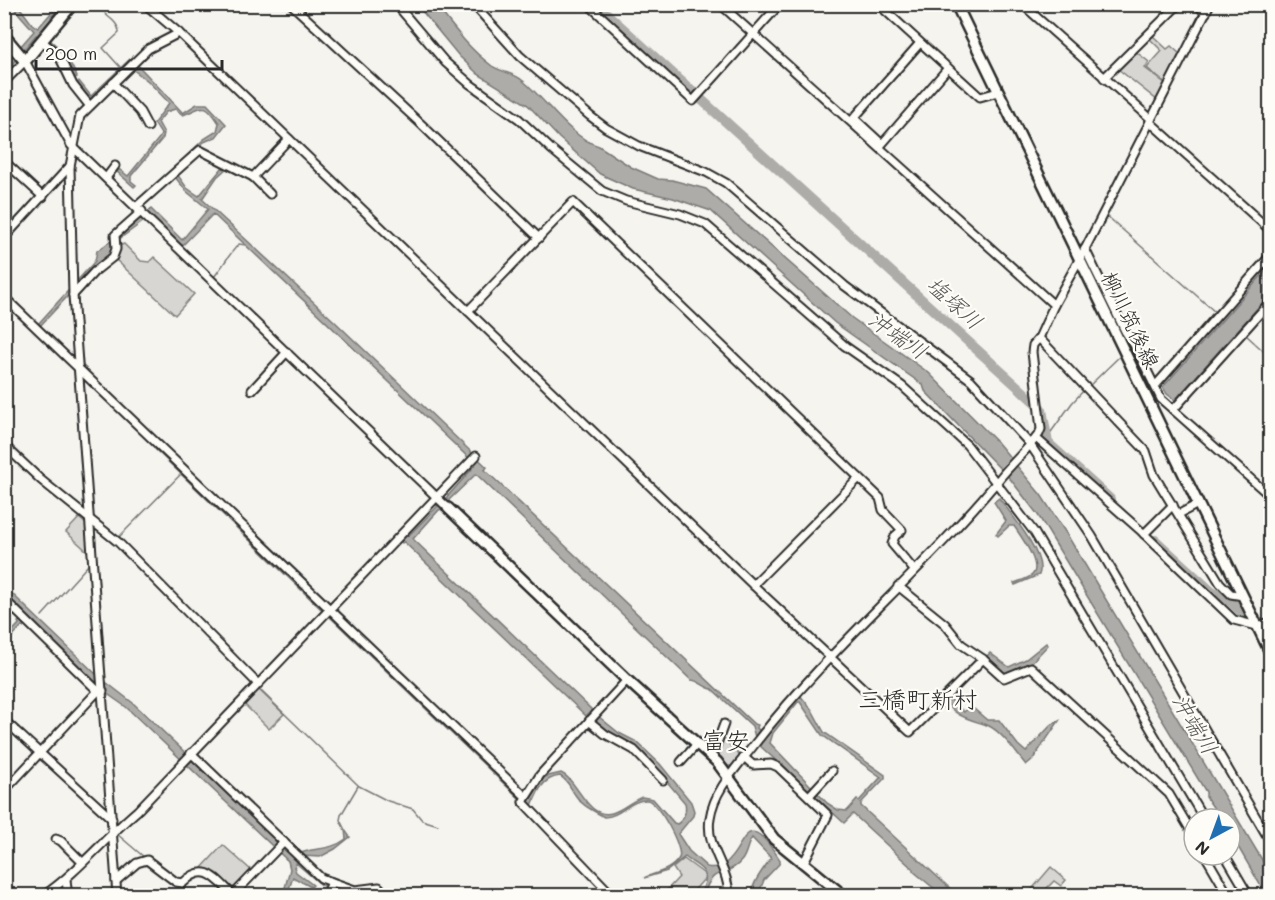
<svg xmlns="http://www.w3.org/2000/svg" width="1275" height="900" font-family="Mali,'Klee One',sans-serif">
<rect width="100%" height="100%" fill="#f5f4ef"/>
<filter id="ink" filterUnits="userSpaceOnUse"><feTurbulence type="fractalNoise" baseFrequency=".0167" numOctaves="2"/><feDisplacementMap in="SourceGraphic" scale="12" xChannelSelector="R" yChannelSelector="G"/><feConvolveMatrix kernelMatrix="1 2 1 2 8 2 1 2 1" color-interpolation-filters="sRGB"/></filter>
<g filter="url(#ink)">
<g fill="#d7d6d2" stroke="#81807e" stroke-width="1.5">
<polygon points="1152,35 1167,49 1171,46 1181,55 1166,84 1147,68 1162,51 1149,38"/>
<polygon points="1135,51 1149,62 1145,68 1166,84 1157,100 1118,69"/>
<polygon points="124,244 141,261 149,262 154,257 194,294 175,315 115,259 119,246"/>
<polygon points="79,518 87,525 89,553 66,532"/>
<polygon points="258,689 284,714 269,729 244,704"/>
<polygon points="722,737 741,757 734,766 728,766 712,752"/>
<polygon points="223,845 252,871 233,892 208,870 199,871"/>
<polygon points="684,859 703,873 706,877 690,895 674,895 667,890 679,877 673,868"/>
<polygon points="1051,867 1066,880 1061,886 1054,881 1040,895 1027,895"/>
</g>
<g fill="#adaca9" stroke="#797877" stroke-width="1.5" fill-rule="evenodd">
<polygon points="11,5 18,5 32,24 38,28 58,5 61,5 51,17 52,19 43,34 66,54 77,77 74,79 64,57 36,35 5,73 5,64 34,31"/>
<path d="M417 5H436C453 27 469 49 492 66 501 72 514 73 522 80 545 98 570 138 599 146L631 167 658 179 672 180 706 189 852 318 929 373 998 443 1041 495 1066 533 1270 873V895H1266L1230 833V819H1221L1206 797V792L1038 515 1011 480 925 391 923 385 835 323 711 211 673 198 633 189 600 174 559 138 528 105 478 74 459 56Z"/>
<path d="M131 58 183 113 197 104H207L226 124 216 137 204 142 176 168 175 167 204 139 217 131 219 123C204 100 204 107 183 115L175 109 166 112 158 122 164 133 163 138 131 176V181L136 185 134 187 115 170H120L128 176 160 137 161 134 154 123 169 103 148 81 128 66 90 99 77 83 79 81 91 96Z"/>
<path d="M222 168 226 169 217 177 202 199 332 319 487 467 485 470 754 724 758 725 757 728 762 733 799 694 812 710 824 732 885 775V778L861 803V806L957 895H942L913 871V869L853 814 844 823 759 745V741L755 737 752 726 712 689C704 688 699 680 691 680L476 474 449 500V503L443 499 446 498 472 469 470 467 474 463 213 214 181 247 151 216 118 240 126 230 151 209 182 240 208 209 186 191 175 177 177 174 187 188 199 196ZM798 702H800L822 735 881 777 859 801 857 800 847 811 838 810 827 803 770 743 773 733Z"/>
<polygon points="111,241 113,243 113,252 109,258 94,268 40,326 38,324 95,261 97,251"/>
<polygon points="1270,266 1270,294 1175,400 1167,394 1163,387"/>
<polygon points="156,447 323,607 321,609 155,449"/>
<path d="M999 498C1011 514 1047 556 1039 575L1015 585 1014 583C1019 581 1027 579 1032 575 1043 566 1020 535 1014 526H1009L998 536 996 534 1006 521 994 502Z"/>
<polygon points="437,504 442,509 439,510 413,539 592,710 586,716 404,542 402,543 399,541 406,534 408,536 437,507"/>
<path d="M4 586 98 676 133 703 294 856C312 846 329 852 346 839L345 830 350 837 335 849 320 857 300 856 299 861 294 867 296 872 313 885 311 887 293 877 287 895H283L290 869 288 861 126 707 96 686 28 618 23 627 22 626 5 644V639L19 624 18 622 27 617 5 595Z"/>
<polygon points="330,615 522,798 520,799 329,616"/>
<polygon points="1046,643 1048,645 1031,663 1006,676 986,657 990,653 1009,667 1026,659"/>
<path d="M948 697 964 712 967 709H974L987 720H999L1018 745 1026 752 1051 725 1059 721 1033 759 1026 765C1017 754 1002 732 989 726 974 720 952 717 946 700Z"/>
<path d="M598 716 619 733 637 742 660 764 691 802 694 811 693 816 678 834 689 851 707 867C748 875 736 790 780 860V863L764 880 758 895H751C753 881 763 870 771 858L752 838C747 844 747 854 742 860 727 879 713 863 704 895H695C701 893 702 891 704 885 710 869 696 866 685 857L667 871 644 878C657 872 671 871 679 858 684 849 658 801 647 800 631 799 620 817 604 817 594 811 582 806 576 796 570 788 569 781 560 776 542 778 537 793 531 808L526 803 544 777 561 773C578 780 587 820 612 813 623 810 631 801 642 797L653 799 674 823 677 824C684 820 687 810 685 803L658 771 595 720Z"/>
</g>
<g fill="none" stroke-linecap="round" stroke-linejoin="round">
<g stroke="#797877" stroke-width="1.5">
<path d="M105 14C111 19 119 24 119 33L103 48 121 68"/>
<polyline points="225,168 239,175"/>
<polyline points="10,171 37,196"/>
<polyline points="1106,215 1215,312"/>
<path d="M214 277C223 266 229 254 239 244L246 245"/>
<polyline points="1088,387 1121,355"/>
<polyline points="1199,388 1246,335 1270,357"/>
<polyline points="1179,410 1194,393"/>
<polyline points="1046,439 1072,403 1084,390"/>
<polyline points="24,469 87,522"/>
<polyline points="93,527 104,535"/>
<polyline points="119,537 181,474"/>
<polyline points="42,616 89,564"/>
<polyline points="258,688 359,786 388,801 413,809 422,820 438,825"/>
<polyline points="345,830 340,820 341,815 358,786"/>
<polyline points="117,834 144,857"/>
<polyline points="296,863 326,889"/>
<polyline points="157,872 172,885 182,889 186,887"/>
<polyline points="330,891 343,896"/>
</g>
<g stroke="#adaca9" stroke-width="10">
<polyline points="596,4 1039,406 1042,410 1048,443 1110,499"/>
<polyline points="1155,540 1212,592 1230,601 1270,639"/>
</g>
<defs>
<g id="street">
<polyline points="145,4 179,33 753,585 910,732 983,659"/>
<polyline points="291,4 420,123 539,238"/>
<polyline points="396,4 445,62 470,84 519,119 551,149 602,191 626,201 680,214 705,224 845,346 902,386 967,445 1034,532 1204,819"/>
<polyline points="473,4 520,56 590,116 606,128 639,146 706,172 726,183 845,286 971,380 1029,443 1092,536 1270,841"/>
<polyline points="588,4 693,101 780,4"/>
<polyline points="720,4 1054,305"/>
<polyline points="878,4 980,97 998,92"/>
<polyline points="1022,4 1151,119"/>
<polyline points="1196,4 1206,13"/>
<polyline points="43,42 59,56 73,85 89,105"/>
<polyline points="920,43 854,118 882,144 948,68"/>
<polyline points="1104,78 1179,4"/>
<polyline points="4,82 25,61 71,145 448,508"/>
<polyline points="113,83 140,112 148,127"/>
<polyline points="1150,122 1270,230"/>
<polyline points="4,161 43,197"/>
<polyline points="253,177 270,194"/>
<polyline points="106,178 115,166"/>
<polyline points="137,206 200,150 253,177 289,139"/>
<polyline points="4,238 70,166"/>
<polyline points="1085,249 1125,331 1135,346 1161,399 1270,496"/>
<polyline points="73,295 94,272 113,257 116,249 115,235 142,211"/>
<polyline points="4,297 525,796"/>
<polyline points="468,311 573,202 880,498 883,510 902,530 895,536 892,544 914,570"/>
<polyline points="1039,338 1146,451 1154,475 1220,583 1231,594 1243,596"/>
<polyline points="1156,385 1270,256"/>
<polyline points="252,390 287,352"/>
<polyline points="1173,410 1270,302"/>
<polyline points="1036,438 1141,531 1234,620 1257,626 1270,622"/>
<polyline points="4,445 41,480 118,542 257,683"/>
<polyline points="1179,514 1198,504"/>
<polyline points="1144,534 1173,505"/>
<polyline points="753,585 859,478"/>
<polyline points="898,586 945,624 961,644 983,659 1004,678 1031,667 1169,794 1194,836"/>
<polyline points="4,599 98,691"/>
<polyline points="4,720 112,819"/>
<polyline points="589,721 605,734 634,750 663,780"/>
<polyline points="191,753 321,878 332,882"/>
<polyline points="709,755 716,746 724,724"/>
<polyline points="744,757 753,765 771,764 778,767 828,815 803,864"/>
<polyline points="681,762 697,744"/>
<polyline points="4,791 98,691 103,691"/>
<polyline points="809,796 832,771"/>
<polyline points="56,839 61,841 82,862"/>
<polyline points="1205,855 1229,896"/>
<polyline points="1225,855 1249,896"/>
<polyline points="66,879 67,889 71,896"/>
<path d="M116 881 137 863 147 860 176 882 183 883C204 862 215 877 231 893H235L284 842"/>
<path d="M43 896C78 872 105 838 137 811L476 456"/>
<polyline points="117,896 73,295 70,166 80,116 148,49 179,33"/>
<polyline points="326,896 332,882 355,890 379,887 387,896"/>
<polyline points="613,896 523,802 540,775 627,680"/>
<path d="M729 896C729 867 705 848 710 818 714 790 737 767 754 745 828 649 923 571 1000 478 1012 463 1028 449 1039 434L1041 429 1032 352 1033 345 1039 338 1054 305 1085 249 1210 4"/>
</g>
<g id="secondary">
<polyline points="956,4 1270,652"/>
<polyline points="448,508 627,680 717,762 774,839 844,896"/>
</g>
<polyline id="primary" points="4,36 25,61 72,4"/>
</defs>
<use href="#street" stroke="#2b2b2b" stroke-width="11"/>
<use href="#secondary" stroke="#2b2b2b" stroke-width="14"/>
<use href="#primary" stroke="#2b2b2b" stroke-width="15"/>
<use href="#street" stroke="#fdfcf7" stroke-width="7"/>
<use href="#secondary" stroke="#fdfcf7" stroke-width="9"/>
<use href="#primary" stroke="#fdfcf7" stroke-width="10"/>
</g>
</g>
<g text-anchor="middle" stroke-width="4.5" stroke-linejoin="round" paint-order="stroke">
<g font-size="21" fill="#2b2b2b" stroke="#fdfcf7">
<text transform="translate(1130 320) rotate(64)" y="7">柳川筑後線</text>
</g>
<g font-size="22" font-style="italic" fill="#585857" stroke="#fdfcf7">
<text transform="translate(955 303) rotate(42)" y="8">塩塚川</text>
<text transform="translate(898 335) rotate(35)" y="8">沖端川</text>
<text transform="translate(1195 724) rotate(59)" y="8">沖端川</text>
</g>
<g font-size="24" fill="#2b2b2b" stroke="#fdfcf7">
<text x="918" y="708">三橋町新村</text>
<text x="726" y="749">富安</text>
</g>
</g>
<rect width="1275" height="900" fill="none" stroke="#fdfcf7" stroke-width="24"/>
<rect x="12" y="12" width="1251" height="876" fill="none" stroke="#2b2b2b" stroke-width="2" filter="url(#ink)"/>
<g transform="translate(1212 837) rotate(221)"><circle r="28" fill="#fdfcf7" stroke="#a9a8a5" stroke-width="1.5"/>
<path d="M0-4.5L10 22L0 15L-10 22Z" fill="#1f6fb2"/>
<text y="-9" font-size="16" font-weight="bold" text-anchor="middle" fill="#2b2b2b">N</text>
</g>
<path d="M36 60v9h186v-9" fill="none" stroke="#2b2b2b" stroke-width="3"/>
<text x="45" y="60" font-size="18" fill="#2b2b2b" stroke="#fdfcf7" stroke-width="4.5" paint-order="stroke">200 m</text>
</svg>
